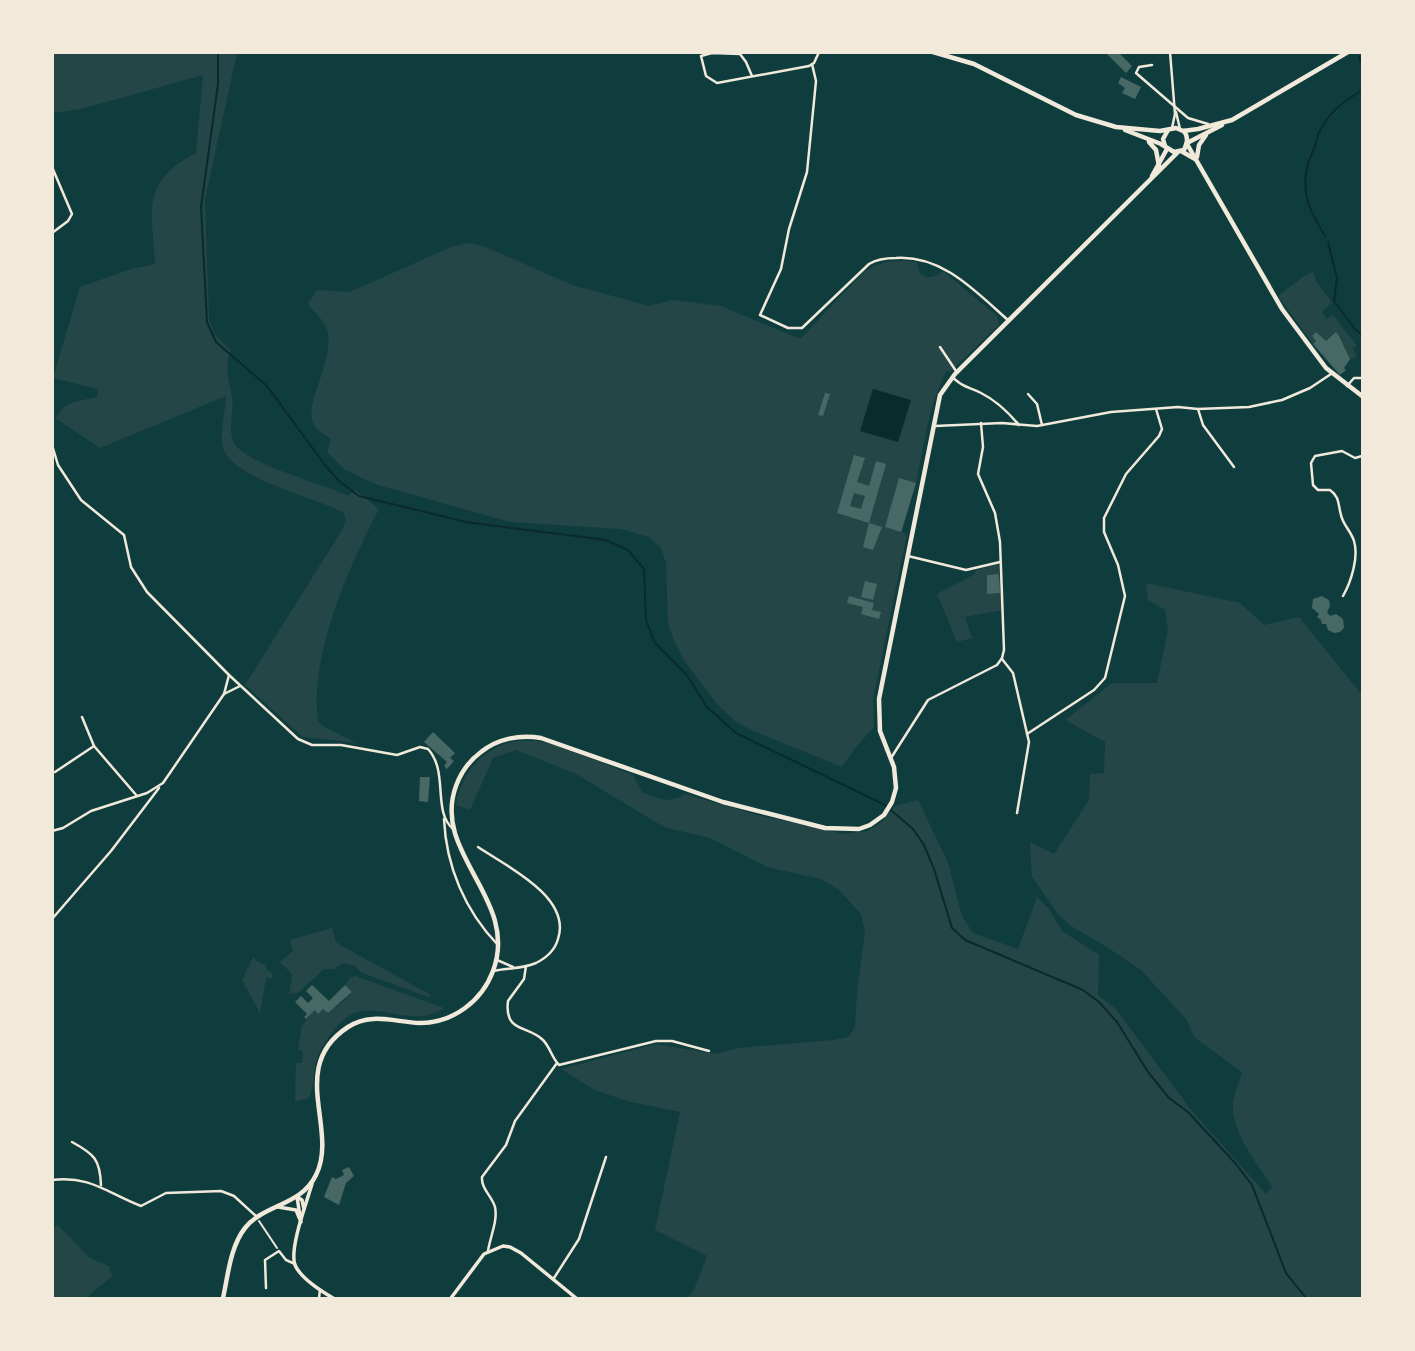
<svg xmlns="http://www.w3.org/2000/svg" width="1415" height="1351" font-family="Ubuntu,sans-serif">
<rect width="100%" height="100%" fill="#0f3d3e"/>
<g fill="#244646">
<path d="M53 52 237 53 205 199 209 319 215 335 231 351C223 363 230 384 232 398 234 411 228 428 233 441 242 464 324 483 348 496L355 490 379 509C349 567 309 655 318 722L323 726 357 743 303 737 245 685 342 530 346 520 343 512C315 498 235 479 224 450 218 434 226 412 226 396L100 448 54 417 58 416C64 400 82 401 97 397L98 389 53 378 80 287 131 269 155 264C152 210 140 182 196 153L203 75 81 109 53 113Z"/>
<path d="M469 243 486 247 572 285 649 306 672 300 721 306 800 339 863 273C880 260 896 260 917 262L919 272C926 280 936 278 943 271L997 316 999 325 950 372 946 371 936 395 930 414 916 483 902 532 907 534 873 700 874 727 855 748 842 767 751 730 734 720 718 705 686 663 674 641 668 622 666 563 661 548 649 537 621 529 510 522 378 485 345 470 327 452 331 439C325 435 318 431 314 425 302 405 336 360 327 330 324 320 314 312 308 304L317 290 350 292 451 247Z"/>
<polygon points="1313,272 1317,283 1332,302 1322,312 1327,319 1333,315 1357,346 1353,348 1357,357 1350,359 1336,333 1326,341 1316,333 1312,336 1316,341 1313,344 1278,296 1307,274"/>
<polygon points="998,563 1002,610 965,617 972,638 957,642 937,594 975,574 976,570"/>
<path d="M1146 583 1240 603 1264 625 1299 617 1362 695V1298H688L695 1287 707 1256 655 1230 680 1112 627 1101 595 1090 561 1069 656 1044 715 1054 738 1048 833 1040 848 1037 855 1027 857 992 865 933 861 914 839 890 821 879 767 867 710 838 664 827 576 774 516 750 493 758 470 810 456 805C462 766 494 736 536 741 562 744 606 765 633 775L642 792C658 798 669 805 685 794L757 815 844 834 868 831 883 821 895 806 918 800 948 863 962 916 973 933 1018 949 1037 897 1049 909 1062 931 1099 955 1098 995 1115 1008 1192 1111 1266 1194 1272 1187C1258 1164 1231 1133 1233 1104 1234 1093 1239 1082 1242 1072L1195 1038 1186 1019 1141 970 1107 947 1071 926 1058 914 1032 877 1030 842 1054 854 1089 800 1090 774 1104 773 1105 742 1065 720 1112 683H1157L1168 630 1165 610 1148 600Z"/>
<polygon points="332,928 336,942 342,946 431,995 429,997 362,973 355,966 343,963 334,969 324,969 298,993 289,994 292,974 280,962 293,951 290,940"/>
<polygon points="253,957 258,962 266,965 266,970 272,973 272,978 266,978 260,1013 242,980"/>
<path d="M355 976 444 1008C412 1030 378 1000 350 1015 340 1021 331 1033 325 1043 309 1064 318 1082 308 1099L295 1101 296 1063H302L303 1051 298 1050 302 1025 315 1010 319 1013 323 1009 328 1013 335 1006 337 1007 352 993 345 985 350 978Z"/>
<polygon points="58,1225 90,1258 109,1266 112,1276 86,1298 53,1298 53,1228"/>
</g>
<polygon fill="#0a2a2b" points="873,389 911,400 898,442 860,431"/>
<g fill="none" stroke-linecap="round" stroke-linejoin="round">
<g stroke="#0a2a2b" stroke-width="2">
<polyline points="218,52 218,84 201,207 207,322 216,342 267,386 325,465 339,481 359,496 466,522 606,540 628,550 644,569 646,620 655,643 687,675 706,706 736,733 885,805 913,829 924,845 934,869 952,928 965,940 1083,990 1099,1002 1117,1022 1148,1072 1169,1098 1188,1112 1236,1164 1252,1185 1286,1273 1306,1298"/>
<polyline points="1359,57 1362,64"/>
<path d="M1325 236C1306 206 1298 184 1313 151 1316 146 1316 140 1318 135 1327 113 1343 102 1362 90"/>
<polyline points="1328,242 1337,278 1334,301 1355,329 1362,335"/>
</g>
</g>
<g fill="#486865" fill-rule="evenodd">
<polygon points="1105,52 1118,52 1132,66 1126,73"/>
<polygon points="1121,77 1141,87 1135,99 1122,93 1125,88 1118,83"/>
<polygon points="1316,332 1326,341 1336,332 1339,336 1350,359 1344,368 1346,370 1340,375 1313,344 1316,341 1312,336"/>
<polygon points="825,393 830,394 823,416 818,415"/>
<path d="M854 455 865 458 857 482 869 486 876 461 886 464 869 523 837 513ZM854 493 865 496 861 509 850 506Z"/>
<polygon points="899,478 916,483 901,532 885,527"/>
<polygon points="869,523 882,527 873,550 863,547"/>
<polygon points="999,574 1000,593 987,594 987,575"/>
<polygon points="865,581 877,584 873,600 861,597"/>
<polygon points="849,596 874,603 872,610 881,612 879,619 861,614 863,607 847,603"/>
<polygon points="1322,596 1329,600 1330,606 1327,612 1330,616 1336,614 1343,619 1344,628 1340,632 1334,633 1328,630 1326,624 1322,624 1321,620 1317,617 1319,614 1312,608 1313,599"/>
<polygon points="433,732 455,753 450,758 454,761 447,769 444,766 447,762 424,742"/>
<polygon points="420,777 430,777 428,802 419,801"/>
<polygon points="312,985 329,1001 345,985 352,992 328,1013 323,1009 318,1014 315,1010 306,1019 304,1017 307,1014 295,1002 301,996 308,1003 313,998 306,991"/>
<polygon points="349,1167 354,1176 346,1183 339,1205 324,1197 332,1177 336,1179 344,1175 342,1170"/>
</g>
<g fill="none" stroke-linecap="round" stroke-linejoin="round">
<polyline stroke="#f1e9da" stroke-width="2" points="259,1221 277,1248"/>
<g stroke="#f1e9da" stroke-width="2.5">
<polyline points="1170,52 1175,114 1172,128"/>
<path d="M812 64 816 81 807 172 789 229 781 269 760 315 788 328H802L869 264C877 259 886 258 896 258 943 255 976 292 1009 321"/>
<polyline points="1152,65 1139,67 1136,73 1188,118 1208,124"/>
<polyline points="752,76 746,62 740,54 712,53 701,56 706,76 717,83 809,66 814,63 819,52"/>
<polyline points="1176,112 1180,129"/>
<polyline points="52,167 72,214 68,221 52,233"/>
<polyline points="940,347 956,371"/>
<path d="M952 377C966 389 967 386 981 393 995 400 1009 413 1019 425"/>
<polyline points="1347,386 1354,378 1362,378"/>
<polyline points="1028,394 1037,404 1042,425"/>
<polyline points="1198,409 1203,425 1234,467"/>
<polyline points="935,426 1002,423 1037,426 1111,412 1178,407 1198,409 1249,407 1282,400 1310,388 1331,374"/>
<path d="M52 445 58 465 81 500 124 535 131 567 147 592 229 675 298 739 312 745H341L397 755 420 747 428 749C449 772 432 811 453 829"/>
<polyline points="908,556 966,570 1000,562"/>
<path d="M1343 596C1351 582 1359 557 1354 541 1351 531 1343 525 1341 515 1338 505 1340 497 1330 490H1318L1313 485 1311 463 1315 456 1342 451 1355 458 1362 456"/>
<polyline points="1002,659 1013,673 1029,742 1017,813"/>
<polyline points="224,694 240,686"/>
<polyline points="82,717 94,746 137,796"/>
<polyline points="1027,734 1094,690 1105,678 1125,596 1118,565 1104,532 1104,518 1126,474 1159,436 1162,429 1156,409"/>
<polyline points="891,758 928,700 997,665 1002,658 1004,650 1000,542 995,513 978,474 983,447 981,423"/>
<polyline points="55,772 94,746"/>
<path d="M444 819C446 866 465 911 498 945"/>
<polyline points="52,831 63,828 91,811 147,793 163,783 224,694 229,675"/>
<path d="M478 847C506 866 572 897 558 939 555 950 546 958 536 963 523 969 507 968 493 971"/>
<polyline points="52,919 111,851 159,788"/>
<polyline points="497,960 513,967"/>
<path d="M526 966 524 979 508 1001C504 1033 528 1025 543 1040 550 1047 552 1058 559 1065L656 1041H672L709 1051"/>
<path d="M72 1142C94 1154 100 1159 101 1185"/>
<path d="M52 1180C90 1175 109 1194 141 1206L166 1193 221 1191 234 1196 257 1217"/>
<path d="M488 1251C490 1237 498 1221 495 1207 492 1196 481 1189 482 1177L506 1145 515 1121 557 1063"/>
<polyline points="554,1278 579,1239 606,1157"/>
<polyline points="266,1288 265,1260 279,1251 286,1260 295,1264"/>
<polyline points="319,1298 320,1290"/>
</g>
<g stroke="#f1e9da" stroke-width="3.5">
<path d="M312 1184C307 1201 289 1249 295 1265 301 1279 321 1291 333 1298"/>
<polyline points="297,1197 300,1216"/>
<polyline points="297,1197 302,1200 304,1209"/>
<polyline points="278,1207 296,1210 301,1222"/>
<polyline points="451,1298 484,1254 503,1246 510,1247 521,1253 576,1298"/>
</g>
<g stroke="#f1e9da" stroke-width="4.5">
<polyline points="1187,144 1282,309 1326,368 1362,396"/>
<polyline points="1181,151 1195,159"/>
<polyline points="1197,157 1199,145 1206,135"/>
</g>
<g stroke="#f1e9da" stroke-width="4.5">
<polyline points="933,52 974,64 1076,115 1116,127 1160,131 1176,128 1183,131 1198,129 1232,120 1348,52"/>
<path d="M1125 130 1161 144 1174 152 1184 150C1187 143 1189 138 1184 131"/>
<polyline points="1149,142 1156,150 1159,166"/>
<polyline points="1187,143 1222,125"/>
<polyline points="1165,146 1163,139 1168,130"/>
<polyline points="1152,176 1167,149"/>
<path d="M223 1298C228 1276 230 1247 245 1228 264 1204 301 1206 316 1175 339 1129 287 1067 348 1027 371 1012 394 1022 420 1023 453 1023 482 1001 493 971 520 899 431 854 456 786 461 772 469 761 481 752 497 739 520 734 541 738L723 802 825 828 859 829 870 825 884 815 892 802 896 788 894 767 880 731 879 699 940 395 955 374 1178 152"/>
</g>
</g>
<rect width="1415" height="1351" fill="none" stroke="#f1e9da" stroke-width="108"/>
</svg>
